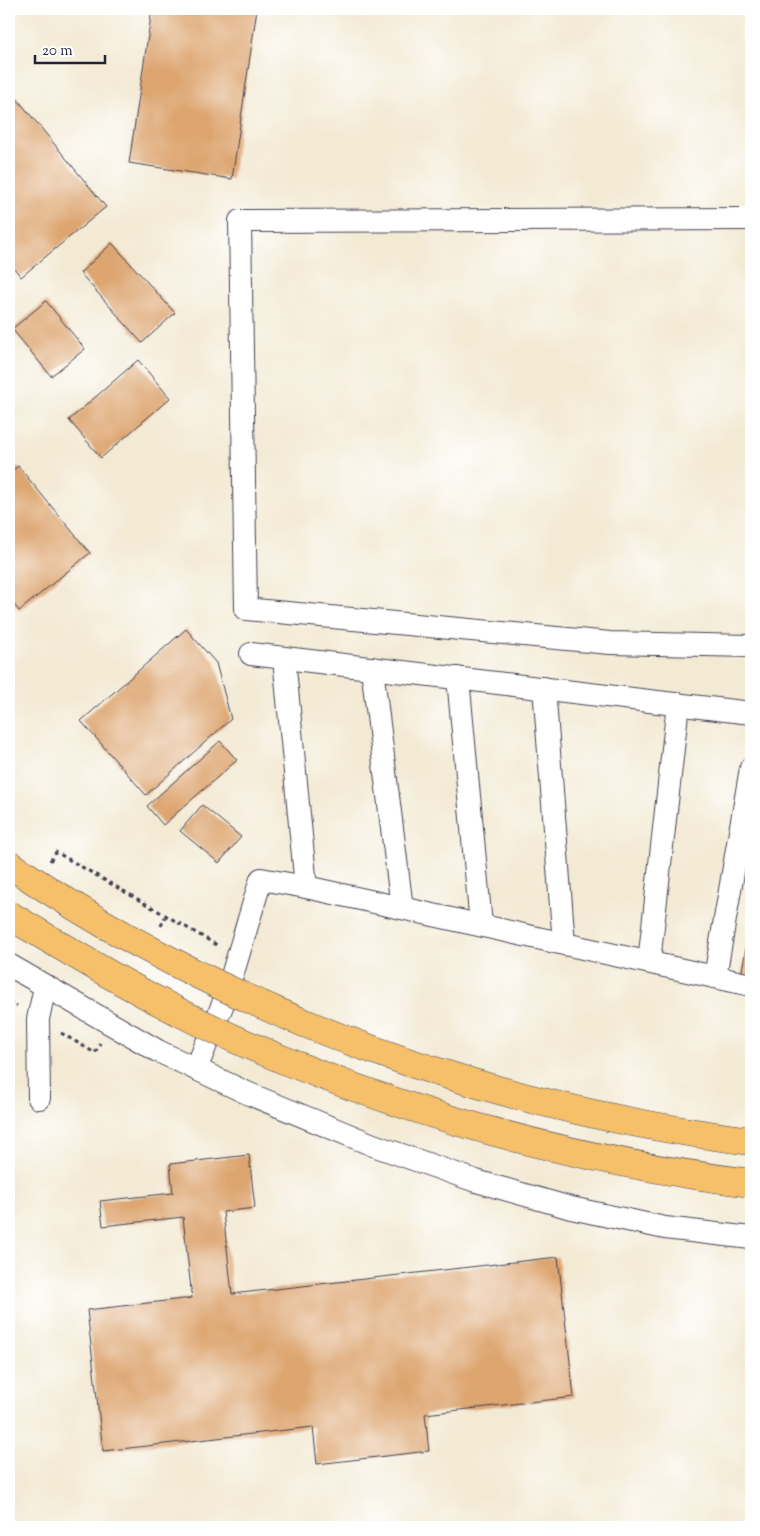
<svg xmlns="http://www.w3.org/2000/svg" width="760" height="1536" font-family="'Sorts Mill Goudy',serif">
<rect width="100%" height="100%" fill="#fff"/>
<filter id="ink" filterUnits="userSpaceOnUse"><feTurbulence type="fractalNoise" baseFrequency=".02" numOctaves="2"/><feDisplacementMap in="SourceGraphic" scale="10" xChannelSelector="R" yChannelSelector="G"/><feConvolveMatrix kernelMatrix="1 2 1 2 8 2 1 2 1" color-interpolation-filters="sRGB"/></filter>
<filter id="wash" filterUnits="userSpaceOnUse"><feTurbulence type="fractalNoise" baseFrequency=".0096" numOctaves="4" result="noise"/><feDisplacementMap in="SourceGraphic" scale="20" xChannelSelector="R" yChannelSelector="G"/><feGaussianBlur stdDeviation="1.12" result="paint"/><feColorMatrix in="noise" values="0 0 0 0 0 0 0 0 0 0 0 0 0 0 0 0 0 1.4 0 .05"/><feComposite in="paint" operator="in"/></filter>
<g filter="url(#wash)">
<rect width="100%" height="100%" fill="#f3ead4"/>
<g id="blocks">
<g fill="#dda56f">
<polygon points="152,9 257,9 232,179 129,163"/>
<polygon points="9,89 106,207 21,277 9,262"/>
<polygon points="112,243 175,313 142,343 80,273"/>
<polygon points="46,301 85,349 51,376 12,329"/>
<polygon points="138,360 170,398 101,458 69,420"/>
<polygon points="18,466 90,553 19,611 9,598 9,474"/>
<polygon points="186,629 216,663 231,719 146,795 81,721"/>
<polygon points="220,741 237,760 163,825 147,806"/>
<polygon points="202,805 241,837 219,863 180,831"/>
<polygon points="750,927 751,927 751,978 741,976"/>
<polygon points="249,1155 255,1208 223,1212 232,1294 558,1257 574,1397 425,1414 429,1451 317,1464 313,1427 103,1451 87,1310 192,1298 183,1217 103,1226 100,1201 173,1193 170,1164"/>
</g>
</g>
</g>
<g filter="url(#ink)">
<use href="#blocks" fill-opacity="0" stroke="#414052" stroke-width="1"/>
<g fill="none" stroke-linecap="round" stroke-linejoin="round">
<defs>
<g id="minor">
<polyline points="751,219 240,221 246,609 610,643 751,646"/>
<polyline points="251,654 751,713"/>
<polyline points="284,658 306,887 751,985"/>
<polyline points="372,668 402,908"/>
<polyline points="458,678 481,925"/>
<polyline points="544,688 564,944"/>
<polyline points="649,962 678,704"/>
<polyline points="9,965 158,1051 247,1093 373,1145 476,1181 571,1208 665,1228 751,1238"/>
<polyline points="715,977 751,768"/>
<polyline points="196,1069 225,999 261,879 306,887"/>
<polyline points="39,1098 38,1019 45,987"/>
</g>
</defs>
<use href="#minor" stroke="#414052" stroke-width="24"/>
<g stroke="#414052" stroke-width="3" stroke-dasharray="4 4" stroke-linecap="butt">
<polyline points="50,861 56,852 217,945"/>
<polyline points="161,926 165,917"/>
<polyline points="9,1001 17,1006"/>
<polyline points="61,1033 95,1053 100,1043"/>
</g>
<use href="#minor" stroke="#fff" stroke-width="22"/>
<defs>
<g id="highway-bridge">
<path d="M9 864C229 1014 488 1108 751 1141"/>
<path d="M9 915C85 961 162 1007 244 1043 405 1114 576 1161 751 1183"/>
</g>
</defs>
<use href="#highway-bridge" stroke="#414052" stroke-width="29" stroke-linecap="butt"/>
<use href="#highway-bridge" stroke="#f6c06b" stroke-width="28"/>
</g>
</g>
<rect width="760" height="1536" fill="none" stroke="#fff" stroke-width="30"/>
<path d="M35 55v8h70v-8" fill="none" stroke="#22223b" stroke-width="2.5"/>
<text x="42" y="55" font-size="15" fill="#22223b" stroke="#ffffff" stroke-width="4" paint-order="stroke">20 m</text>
</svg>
